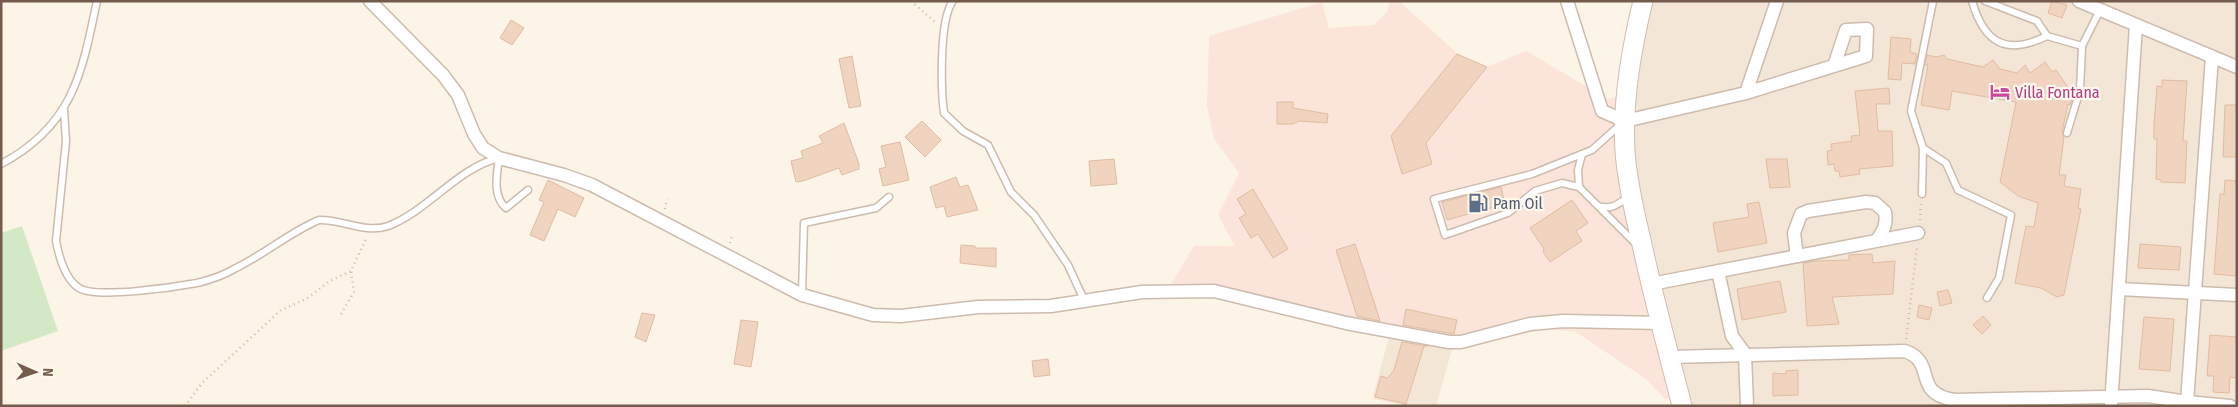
<svg xmlns="http://www.w3.org/2000/svg" width="2238" height="407" font-family="'Fira Sans Condensed',sans-serif">
<rect width="100%" height="100%" fill="#fbf4e7"/>
<g fill="#f3e6d6">
<polygon points="1653,1 2237,1 2237,406 1692,406 1639,186 1636,148 1636,91 1643,40"/>
<polygon points="1389,337 1452,349 1436,406 1410,406 1374,399 1373,396"/>
</g>
<polygon fill="#fbe5db" points="1390,1 1399,1 1457,53 1487,67 1526,51 1608,99 1636,91 1636,148 1639,186 1690,397 1665,399 1646,379 1576,332 1547,329 1452,349 1389,337 1170,286 1194,246 1235,246 1218,215 1239,173 1214,139 1207,106 1209,36 1322,2 1329,28 1374,25 1387,12"/>
<polygon fill="#d3e9c6" points="22,226 58,331 1,351 1,233"/>
<g fill="#f0d4c0" stroke="#e1bba1">
<polygon points="2052,1 2067,5 2062,18 2048,13"/>
<polygon points="511,20 524,28 512,45 500,38"/>
<polygon points="1891,37 1911,39 1910,52 1917,54 1915,64 1902,63 1901,80 1888,79"/>
<polygon points="1457,54 1487,67 1426,143 1432,164 1402,174 1391,136"/>
<polygon points="1927,55 1936,57 1944,55 1947,59 1983,67 1993,60 2000,69 2017,73 2025,65 2030,73 2045,62 2052,72 2056,70 2069,89 2075,90 2070,105 2068,104 2062,132 2064,137 2059,175 2066,175 2064,186 2081,189 2078,208 2081,209 2064,295 2057,297 2041,288 2015,283 2026,226 2034,227 2038,203 2018,196 2000,182 2016,102 1952,91 1949,110 1921,105 1928,65 1925,65"/>
<polygon points="852,56 861,106 849,108 839,59"/>
<polygon points="2162,80 2187,81 2183,141 2187,141 2185,183 2161,182 2161,180 2156,179 2157,139 2154,139 2154,125 2157,86 2162,87"/>
<polygon points="1889,88 1890,104 1876,104 1878,131 1892,131 1893,166 1859,169 1860,174 1840,177 1839,171 1835,171 1834,164 1828,165 1827,151 1832,150 1831,144 1852,141 1851,136 1860,135 1855,91"/>
<polygon points="1277,102 1293,102 1293,108 1328,114 1327,123 1299,121 1293,124 1277,124"/>
<polygon points="2225,105 2237,105 2237,157 2223,157"/>
<polygon points="922,121 941,140 925,157 905,137"/>
<polygon points="844,123 859,164 859,169 842,175 839,168 803,181 796,182 791,161 803,158 801,151 823,143 819,136"/>
<polygon points="900,142 909,180 883,186 879,169 886,167 881,146"/>
<polygon points="1114,159 1117,184 1091,186 1089,161"/>
<polygon points="1766,159 1787,159 1790,187 1770,188"/>
<polygon points="956,177 960,187 968,185 978,210 947,217 944,206 936,208 930,187"/>
<polygon points="548,180 584,198 575,217 558,209 544,241 530,235 544,202 539,200"/>
<polygon points="2225,180 2237,181 2237,276 2214,274 2220,194 2224,194"/>
<polygon points="1501,187 1505,204 1447,220 1442,202"/>
<polygon points="1253,189 1288,249 1273,258 1258,234 1251,238 1239,218 1246,214 1237,199"/>
<polygon points="1572,200 1588,223 1576,231 1582,241 1550,262 1543,252 1544,249 1530,228"/>
<polygon points="1759,202 1767,243 1718,252 1713,223 1749,217 1747,204"/>
<polygon points="1355,244 1375,305 1380,321 1357,316 1336,250"/>
<polygon points="2140,244 2181,247 2179,270 2138,268"/>
<polygon points="961,245 975,246 975,248 996,248 996,267 960,263"/>
<polygon points="1872,254 1873,263 1895,261 1893,294 1832,297 1839,324 1807,326 1803,263 1816,261 1849,260 1849,255"/>
<polygon points="1780,281 1786,312 1742,320 1737,289"/>
<polygon points="1948,290 1952,303 1940,306 1937,292"/>
<polygon points="1919,305 1932,308 1929,320 1917,317"/>
<polygon points="1406,309 1457,320 1454,334 1403,325"/>
<polygon points="642,313 655,315 646,342 635,337"/>
<polygon points="1983,316 1991,325 1982,334 1973,325"/>
<polygon points="2144,317 2174,319 2170,371 2139,369"/>
<polygon points="741,320 758,322 751,367 734,364"/>
<polygon points="2210,335 2237,337 2237,378 2230,377 2229,393 2213,392 2214,376 2207,376"/>
<polygon points="1402,342 1428,346 1424,346 1406,404 1375,397 1381,376 1388,378 1394,370"/>
<polygon points="1048,359 1050,375 1034,377 1032,361"/>
<polygon points="1798,370 1798,395 1773,396 1773,373 1786,374 1786,371"/>
</g>
<g fill="none" stroke-linecap="round" stroke-linejoin="round">
<defs>
<g id="service">
<path d="M953 1C939 19 941 90 944 113L963 131 988 145 1011 192 1034 215 1068 265 1085 302"/>
<path d="M1972 1C1984 43 2006 56 2047 36"/>
<polyline points="1985,1 2037,21 2047,36 2082,46 2100,10"/>
<path d="M64 110 66 141 56 241C59 257 65 279 79 288 96 299 175 287 197 283 210 280 224 275 236 268 265 254 290 232 319 220 342 219 365 234 388 226 428 211 457 168 499 158 497 174 492 196 506 208L528 190"/>
<polyline points="1621,124 1592,150 1532,174 1434,199 1445,235 1508,213 1535,191 1562,183 1579,187 1636,244"/>
<polyline points="2067,133 2080,90 2082,46"/>
<polyline points="1923,148 1946,163 1958,190 2011,215 1999,278 1987,298"/>
<path d="M1 164C73 126 82 73 97 1"/>
<polyline points="1579,187 1578,170 1582,154"/>
<polyline points="1922,194 1923,148 1911,111 1933,1"/>
<path d="M1599 206C1612 210 1618 204 1628 197"/>
<polyline points="802,295 804,223 876,208 889,197"/>
</g>
<g id="minor">
<polyline points="370,1 443,75 458,95 474,134 483,148 499,158 564,175 592,185 802,295 873,315 901,316 978,307 1051,306 1142,292 1214,291 1346,323 1449,342 1461,342 1530,324 1563,321 1661,323"/>
<polyline points="1567,1 1602,111 1625,121 1746,93 1866,56 1867,29 1846,30 1834,66"/>
<polyline points="2079,1 2237,67"/>
<polyline points="1746,93 1777,1"/>
<path d="M1797 256 1794 233 1801 214 1808 211 1866 202 1875 203 1885 212C1887 224 1884 230 1877 240"/>
<polyline points="1718,271 1732,336 1745,354 1747,406"/>
<polyline points="1651,284 1918,233"/>
<polyline points="2119,289 2237,295"/>
<path d="M1669 357 1905 351C1938 363 1911 393 1954 400L2148 396 2187 402 2230 406"/>
<polyline points="2187,402 2212,57"/>
<polyline points="2111,406 2136,25"/>
</g>
<path id="secondary" d="M1643 1C1631 50 1622 101 1625 151 1627 181 1634 211 1641 240 1653 296 1668 351 1682 406"/>
</defs>
<use href="#service" stroke="#cdbcad" stroke-width="9"/>
<use href="#minor" stroke="#cdbcad" stroke-width="15"/>
<use href="#secondary" stroke="#d1beae" stroke-width="21"/>
<g stroke="#d5b7a3" stroke-width="2.5" stroke-dasharray="1 4" stroke-linecap="butt">
<polyline points="911,1 935,22"/>
<polyline points="665,209 667,199"/>
<polyline points="1920,220 1921,203"/>
<polyline points="730,243 732,236"/>
<polyline points="341,314 354,292 351,271 366,239"/>
<polyline points="1906,339 1917,247"/>
<polyline points="185,406 202,383 281,310 306,299 330,281 351,271"/>
</g>
<use href="#service" stroke="#fff" stroke-width="6"/>
<use href="#minor" stroke="#fff" stroke-width="12"/>
<use href="#secondary" stroke="#fff" stroke-width="19"/>
</g>
<defs>
<symbol id="hotel-bare" viewBox="-9 -9 18 18"><path d="M-6-4.5h1.5V1H6V5H4.5V3h-9V5H-6ZM-4 0a1.8 1.8 0 1 1 3.6 0ZM.5 0V-2.5h3Q6-2.5 6 0Z" fill="#d1479c" stroke="#fef8ed" stroke-width="2.5" paint-order="stroke"/></symbol>
<symbol id="fuel-bare" viewBox="-9 -9 18 18"><path d="M-5.5-6h7V0h2V4h1.3V-2.5L3-4.5l.8-.8L6-3V5H2.5V1h-1V6h-7ZM-4.2-4.7v3.2H.2V-4.7Z" fill="#5c6f8a" stroke="#fef8ed" stroke-width="2.5" paint-order="stroke"/></symbol>
</defs>
<g fill-rule="evenodd">
<use href="#hotel-bare" x="1986" y="78" width="28" height="28"/>
<use href="#fuel-bare" x="1464" y="189" width="28" height="28"/>
</g>
<g text-anchor="middle" stroke-width="4.5" stroke-linejoin="round" paint-order="stroke">
<g font-size="16" fill="#b23c85" stroke="#fef8ed" text-anchor="start">
<text x="2015" y="98">Villa Fontana</text>
</g>
<g font-size="16" fill="#4e5e75" stroke="#fef8ed" text-anchor="start">
<text x="1493" y="209">Pam Oil</text>
</g>
</g>
<rect width="2238" height="407" fill="none" stroke="#745b4c" stroke-width="5"/>
<g transform="translate(35 372) rotate(92)" stroke="#fef8ed" stroke-width="4" paint-order="stroke">
<path d="M0-4L9 19L0 12L-9 19Z" fill="#745b4c"/>
<text y="-8" font-size="14" font-weight="bold" text-anchor="middle" fill="#745b4c">N</text>
</g>
</svg>
